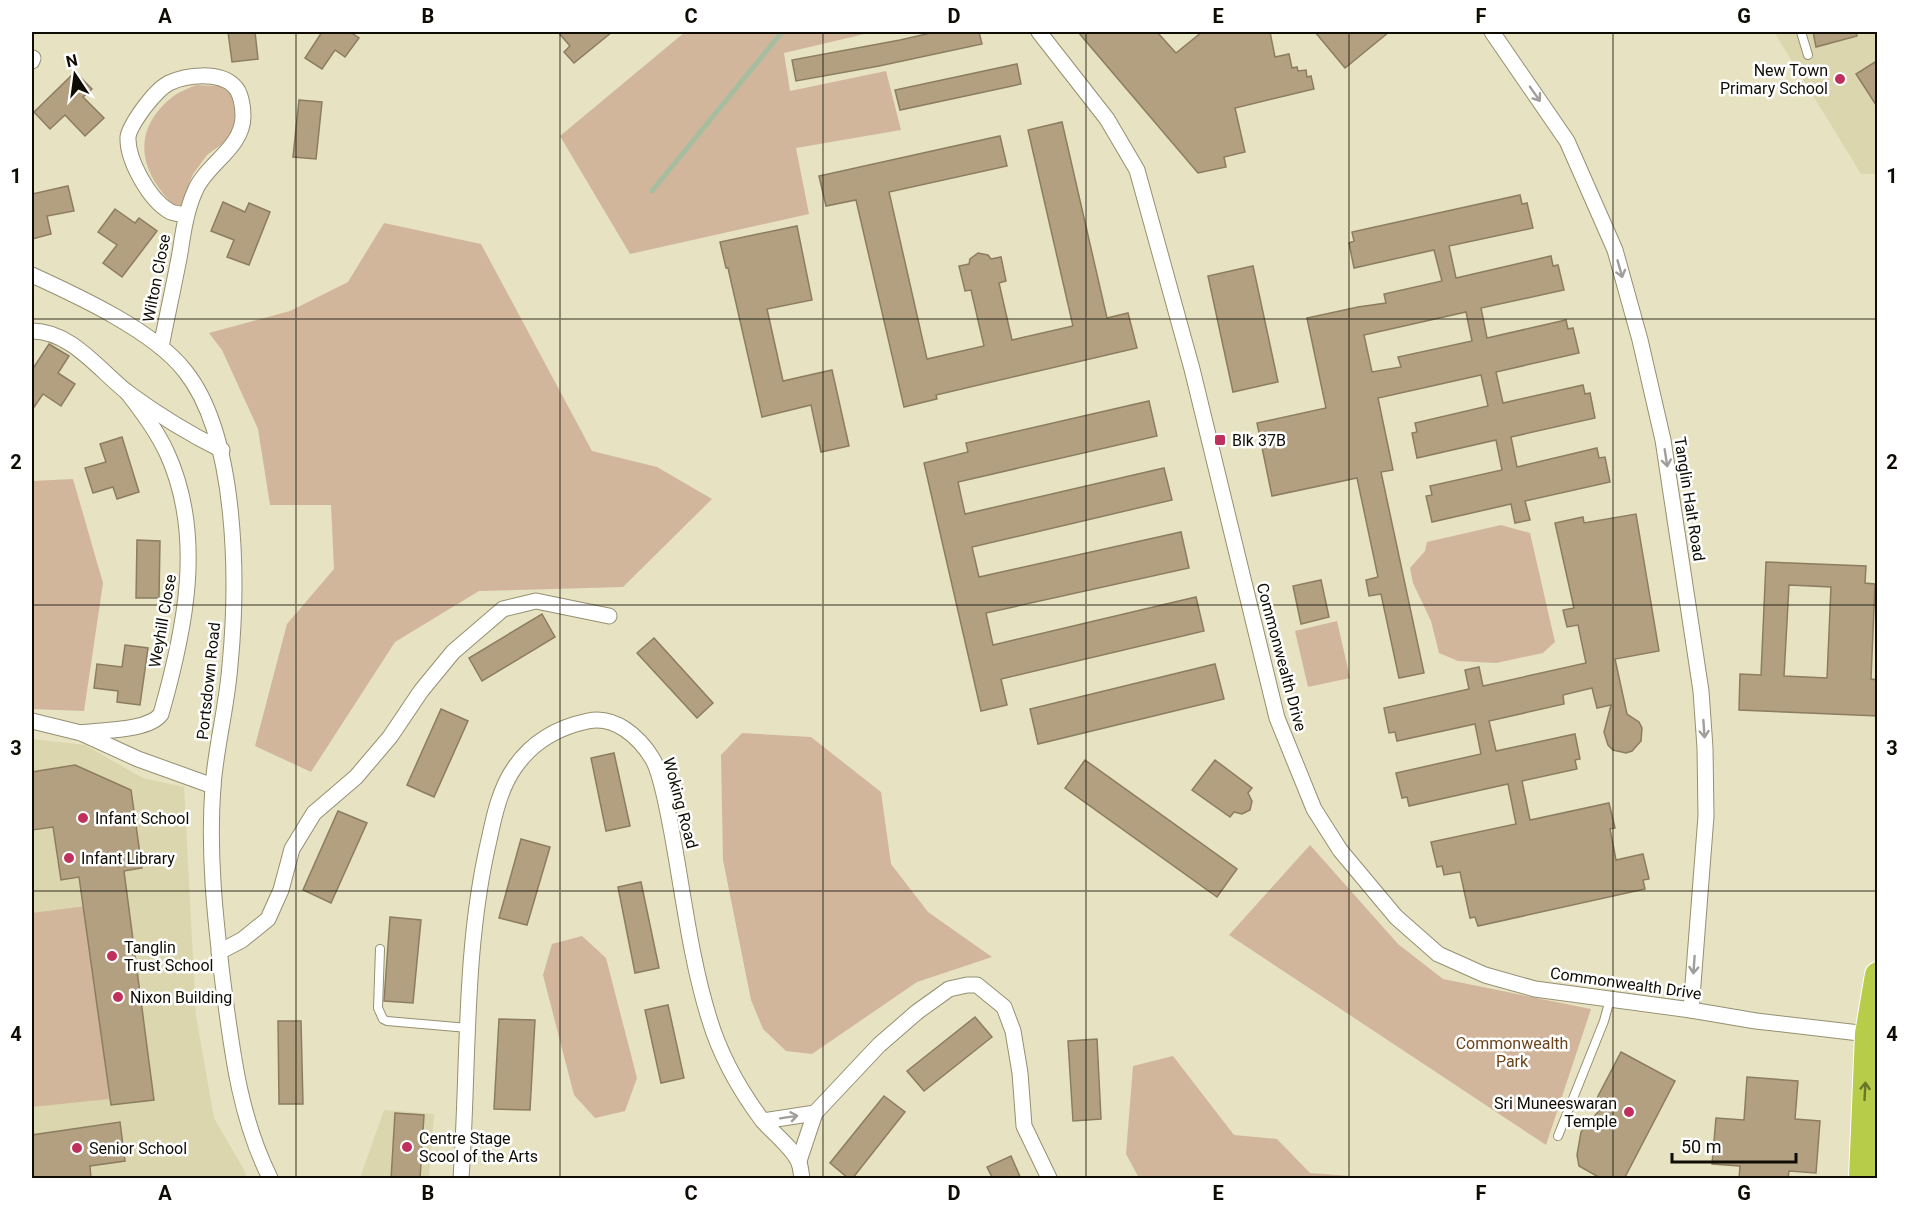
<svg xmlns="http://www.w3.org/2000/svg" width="1909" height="1210" font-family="Roboto,sans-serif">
<rect width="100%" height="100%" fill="#e7e2c1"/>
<g fill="#dcd6ae">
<polygon points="1774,32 1877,32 1877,174 1861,174"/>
<polygon points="32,739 85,745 143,778 184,787 196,1016 214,1118 244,1170 247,1178 32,1178"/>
<polygon points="384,1110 434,1114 429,1178 360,1178"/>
</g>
<g fill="#d2b69c">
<polygon points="685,32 873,32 784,53 790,91 886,71 901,130 796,148 809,214 630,254 560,136"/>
<path d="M196 85 219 86 236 94 244 107 233 136 207 155 193 174 179 210C141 176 127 131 175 95 181 91 189 88 196 85Z"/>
<polygon points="384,223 481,244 592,451 657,467 712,499 623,587 479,591 395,642 311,772 255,746 287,624 334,569 331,505 270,505 258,429 222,350 209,333 290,311 348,282"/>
<polygon points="73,479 103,583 84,711 32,709 32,481"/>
<polygon points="1501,525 1530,533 1555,642 1543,653 1496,663 1458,661 1439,653 1431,621 1413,583 1410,568 1425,551 1427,542"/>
<polygon points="1337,621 1350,678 1308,687 1295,631"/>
<polygon points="742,733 811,737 881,792 891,864 928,912 992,957 917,982 812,1054 786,1051 763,1029 751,1000 723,860 721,755"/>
<polygon points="1310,845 1398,944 1443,979 1591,1009 1546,1145 1229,935"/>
<polygon points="87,906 109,1099 32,1107 32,913"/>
<polygon points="582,936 606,958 637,1078 625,1111 595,1118 574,1095 543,975 552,944"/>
<polygon points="1173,1056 1234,1135 1277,1139 1310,1173 1376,1178 1139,1178 1126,1154 1133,1066"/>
</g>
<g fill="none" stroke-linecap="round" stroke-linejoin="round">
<polyline stroke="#a7bd9f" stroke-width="5" points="652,191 782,32"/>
</g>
<g fill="#b2a081" stroke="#8c7d61" stroke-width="1.5" fill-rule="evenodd">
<polygon points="228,32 255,32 258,59 232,62"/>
<polygon points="322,32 350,32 359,38 345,57 335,50 322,69 305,58"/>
<polygon points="558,32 612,32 574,63 564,52 570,46"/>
<polygon points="935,32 979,32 982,44 879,66 796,81 792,60 900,40"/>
<polygon points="1078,32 1157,32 1176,53 1202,32 1270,32 1275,57 1289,54 1292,68 1297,67 1298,71 1306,70 1307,77 1311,76 1314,89 1235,108 1245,152 1224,157 1226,167 1198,173"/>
<polygon points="1315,32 1389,32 1345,68"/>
<polygon points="1813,32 1856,32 1857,36 1816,47"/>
<polygon points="1878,60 1878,108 1856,74"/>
<polygon points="1017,64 1021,84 900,110 895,90"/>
<polygon points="75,72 92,89 83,97 104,118 85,136 65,115 50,129 34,112"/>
<polygon points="299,100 322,102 316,159 293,157"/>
<polygon points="1062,122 1107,318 1128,313 1137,348 936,395 937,399 904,407 856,200 826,206 819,176 1000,136 1007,166 889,192 927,359 984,346 971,290 965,291 959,266 969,264 970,259 978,253 988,255 991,259 1001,257 1006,281 999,283 1012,340 1073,326 1028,130"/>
<polygon points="68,186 74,211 47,216 51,234 32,239 32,194"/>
<path d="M1520 195 1522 204 1527 203 1533 228 1449 246 1456 278 1551 256 1553 266 1558 265 1564 290 1481 308 1487 338 1566 320 1568 329 1573 328 1579 353 1496 372 1503 403 1583 385 1585 394 1590 393 1595 418 1511 437 1517 467 1597 448 1599 458 1605 457 1610 482 1525 501 1530 520 1515 523 1511 504 1432 522 1426 496 1432 495 1430 486 1502 470 1496 440 1417 458 1412 433 1417 432 1415 423 1488 406 1481 375 1378 398 1393 470 1381 472 1424 673 1399 678 1381 594 1369 596 1366 580 1378 577 1357 478 1272 496 1257 423 1326 408 1307 318 1358 307 1386 303 1384 294 1442 281 1434 250 1354 268 1349 243 1354 241 1352 232ZM1466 312 1472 341 1398 357 1401 367 1372 372 1364 335Z"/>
<polygon points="223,202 245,212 249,203 270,212 249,265 227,257 234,240 211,231"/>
<polygon points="115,209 135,223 139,218 157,231 122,277 103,263 117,245 98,232"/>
<polygon points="797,226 812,300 767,309 783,381 832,370 849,446 821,452 811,405 762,417 728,268 726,268 720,242"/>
<polygon points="1253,266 1278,382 1233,392 1208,276"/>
<polygon points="49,344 69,356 58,373 75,384 61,406 43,394 32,410 32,370"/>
<polygon points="1149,401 1157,436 958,482 965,514 1164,468 1172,500 972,547 979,577 1181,532 1189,568 986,613 993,645 1196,597 1204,631 1001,679 1007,705 981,711 924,463 968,452 966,443"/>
<polygon points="122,437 139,492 117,499 113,487 93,493 85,468 106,462 100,444"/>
<polygon points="1636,514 1659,651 1615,659 1627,714 1639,722 1642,728 1641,741 1632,751 1626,753 1613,750 1608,745 1604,732 1611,705 1597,708 1592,688 1563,695 1564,704 1489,721 1496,751 1575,734 1580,759 1575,760 1577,769 1522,781 1530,820 1609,803 1615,828 1610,829 1616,860 1643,854 1649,879 1643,880 1645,889 1478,926 1475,917 1470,918 1460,872 1444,875 1442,866 1437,867 1431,842 1516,824 1508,784 1409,806 1407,797 1402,798 1396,773 1481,754 1475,724 1397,741 1395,732 1389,733 1384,708 1469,689 1465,670 1479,667 1483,686 1586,663 1578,625 1567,627 1563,610 1574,608 1555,523 1583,517 1584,523"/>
<polygon points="137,540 160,541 159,598 136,598"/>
<path d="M1766 562 1866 566 1865 583 1875 584 1871 679 1878 680V716L1739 710 1740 674 1761 675ZM1789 585 1831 587 1827 678 1784 676Z"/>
<polygon points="1321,580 1329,617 1301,624 1293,586"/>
<polygon points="542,614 555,637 482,681 469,658"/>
<polygon points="654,638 713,703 697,718 637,653"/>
<polygon points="125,645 148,648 140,705 117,702 118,691 94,688 97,664 122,667"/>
<polygon points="1215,664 1224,699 1038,744 1030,709"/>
<polygon points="441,709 468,721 434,797 407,785"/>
<polygon points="614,753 630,826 606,831 591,758"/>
<polygon points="1085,760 1237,869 1217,897 1065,788"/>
<polygon points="1215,760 1252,788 1248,793 1252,801 1250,810 1242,814 1234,812 1230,817 1192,790"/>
<polygon points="75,765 131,790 142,868 124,871 154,1100 111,1105 79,877 61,880 53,827 32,830 32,772"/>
<polygon points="338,811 367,823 331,903 303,890"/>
<polygon points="521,839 550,847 527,925 499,918"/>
<polygon points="641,882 659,968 635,973 618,887"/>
<polygon points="390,917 421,920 413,1003 384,1001"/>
<polygon points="668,1005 684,1078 661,1083 645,1010"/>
<polygon points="975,1017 992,1037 924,1091 907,1071"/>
<polygon points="499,1019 535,1020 530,1110 494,1109"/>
<polygon points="278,1021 301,1021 303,1104 279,1104"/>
<polygon points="1097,1039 1101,1119 1073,1121 1068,1041"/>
<polygon points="1621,1052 1675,1081 1624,1179 1602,1179 1579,1166 1577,1155 1581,1132 1603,1106 1595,1102"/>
<polygon points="1747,1077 1798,1081 1795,1119 1820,1121 1816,1173 1789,1171 1788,1179 1739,1179 1740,1166 1712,1164 1716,1118 1744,1120"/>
<polygon points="884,1096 905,1112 852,1179 849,1179 830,1163"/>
<polygon points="395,1113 424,1115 420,1179 391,1179"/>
<polygon points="120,1122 125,1161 90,1166 91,1179 32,1179 32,1135"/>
<polygon points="1011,1156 1021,1179 993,1179 987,1167"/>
</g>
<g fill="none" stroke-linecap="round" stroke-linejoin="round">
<defs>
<g id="service">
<polyline points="1801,32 1808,55"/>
<polyline points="380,949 378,1008 383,1019 387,1021 468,1028"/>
<polyline points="1558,1136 1604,1021 1610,999"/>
</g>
<g id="minor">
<polyline points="1039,32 1107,119 1137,170 1192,369 1277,718 1314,809 1340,850 1396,917 1438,954 1485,975 1535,989 1691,1010 1756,1021 1868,1034"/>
<polyline points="1492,32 1567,141 1615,250 1640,340 1663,440 1701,691 1705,748 1706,816 1691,1010"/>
<polyline points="32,61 33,58"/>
<path d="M32 275C78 296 154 331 185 371 238 437 238 583 230 665 227 706 216 746 213 786 208 852 215 917 223 983 232 1050 239 1116 270 1178"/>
<path d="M32 331C71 331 99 370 127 392 157 414 189 434 222 450"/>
<path d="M161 347C167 316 174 285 180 253 183 233 186 211 195 191 206 164 243 148 243 116 243 107 241 92 234 86 219 71 186 75 169 83 158 89 150 100 143 109 138 116 129 129 128 137 127 160 149 199 169 211 174 214 181 214 187 215"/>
<polyline points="32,721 81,733 138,759 213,786"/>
<path d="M81 733C102 730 149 731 161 714 185 630 205 536 167 453 157 431 142 411 127 392"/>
<polyline points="219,952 242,940 268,919 281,890 292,849 314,813 356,777 390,737 421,691 453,652 503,609 536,601 609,616"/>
<polyline points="763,1121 815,1113"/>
<polyline points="799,1161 815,1113 879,1045 917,1012 949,989 967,985 977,985 1004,1007 1013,1031 1020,1073 1024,1126 1049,1178"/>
<path d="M461 1178C469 1066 463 951 489 840 494 816 500 788 515 767 533 741 559 727 588 721 615 715 639 737 652 758 660 770 668 812 671 828 683 891 690 957 709 1018 720 1055 739 1089 762 1120 772 1132 794 1149 799 1163 801 1168 801 1174 802 1178"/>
</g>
<polyline id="trunk" points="1862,1178 1868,1034 1878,975"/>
</defs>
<use href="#service" stroke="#959071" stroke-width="10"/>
<use href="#minor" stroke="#959071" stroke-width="17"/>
<use href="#trunk" stroke="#fff" stroke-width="28"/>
<use href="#service" stroke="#fff" stroke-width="8"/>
<use href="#minor" stroke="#fff" stroke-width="15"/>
<use href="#trunk" stroke="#b7cc48" stroke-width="26"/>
</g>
<defs><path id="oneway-shaft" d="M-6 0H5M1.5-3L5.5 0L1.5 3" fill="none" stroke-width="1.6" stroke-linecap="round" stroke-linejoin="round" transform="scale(1.5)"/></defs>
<g stroke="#9f9e9a">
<use href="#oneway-shaft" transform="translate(1535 94) rotate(55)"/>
<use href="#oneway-shaft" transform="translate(1620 269) rotate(74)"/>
<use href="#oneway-shaft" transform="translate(1666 458) rotate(81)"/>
<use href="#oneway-shaft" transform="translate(1704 729) rotate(86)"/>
<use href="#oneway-shaft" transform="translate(1694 965) rotate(94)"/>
<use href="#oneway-shaft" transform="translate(789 1117) rotate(-9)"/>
</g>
<use stroke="#6b7629" href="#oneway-shaft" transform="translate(1865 1091) rotate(-87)"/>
<path fill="none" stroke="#0e0c03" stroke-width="1.5" stroke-opacity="0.55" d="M296 32V1178M560 32V1178M823 32V1178M1086 32V1178M1349 32V1178M1613 32V1178M32 319H1878M32 605H1878M32 891H1878"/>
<g fill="#bf305c" stroke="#fff" stroke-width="2">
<circle cx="1840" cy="79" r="6"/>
<rect x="1214" y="434" width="12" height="12" rx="3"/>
<circle cx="83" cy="818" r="6"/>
<circle cx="69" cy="858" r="6"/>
<circle cx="112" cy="956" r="6"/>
<circle cx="118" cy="997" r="6"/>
<circle cx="1629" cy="1112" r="6"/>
<circle cx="407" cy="1147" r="6"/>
<circle cx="77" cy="1148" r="6"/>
</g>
<g text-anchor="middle" stroke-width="5" stroke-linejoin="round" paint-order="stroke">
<g font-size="16" fill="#0e0c03" stroke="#fff" text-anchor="start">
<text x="1828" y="76" text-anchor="end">New Town<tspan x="1828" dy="18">Primary School</tspan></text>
<text x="1232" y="446">Blk 37B</text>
<text x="95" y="824">Infant School</text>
<text x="81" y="864">Infant Library</text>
<text x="124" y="953">Tanglin<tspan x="124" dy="18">Trust School</tspan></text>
<text x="130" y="1003">Nixon Building</text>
<text x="1617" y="1109" text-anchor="end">Sri Muneeswaran<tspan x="1617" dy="18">Temple</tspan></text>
<text x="419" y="1144">Centre Stage<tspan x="419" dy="18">Scool of the Arts</tspan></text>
<text x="89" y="1154">Senior School</text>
</g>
<g font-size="16" fill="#0e0c03" stroke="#fff">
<text transform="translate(156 278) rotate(-79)" y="6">Wilton Close</text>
<text transform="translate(1690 499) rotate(81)" y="6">Tanglin Halt Road</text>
<text transform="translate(162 621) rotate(-80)" y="6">Weyhill Close</text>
<text transform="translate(1282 657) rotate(75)" y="6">Commonwealth Drive</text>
<text transform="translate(208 681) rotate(-84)" y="6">Portsdown Road</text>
<text transform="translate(681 803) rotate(75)" y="6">Woking Road</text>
<text transform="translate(1626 983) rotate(8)" y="6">Commonwealth Drive</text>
</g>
<g font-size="16" fill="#6c441a" stroke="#fff">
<text x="1512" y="1049">Commonwealth<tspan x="1512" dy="18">Park</tspan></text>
</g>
</g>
<rect width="1909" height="1210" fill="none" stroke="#ffffff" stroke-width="66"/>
<g transform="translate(75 75) rotate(347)" stroke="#ffffff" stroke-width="4.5" paint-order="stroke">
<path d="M0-4.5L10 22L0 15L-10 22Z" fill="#0e0c03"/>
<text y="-9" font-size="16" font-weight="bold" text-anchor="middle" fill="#0e0c03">N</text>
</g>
<path d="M1672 1153v9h124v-9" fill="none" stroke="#0e0c03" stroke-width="3"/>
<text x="1681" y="1153" font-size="18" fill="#0e0c03" stroke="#ffffff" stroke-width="4.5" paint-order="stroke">50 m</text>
<rect x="33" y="33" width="1843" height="1144" fill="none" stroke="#0e0c03" stroke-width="2"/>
<g font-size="20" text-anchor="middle" font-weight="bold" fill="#0e0c03">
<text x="165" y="23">A</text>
<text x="428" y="23">B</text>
<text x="691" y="23">C</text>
<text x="954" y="23">D</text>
<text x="1218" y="23">E</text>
<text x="1481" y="23">F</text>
<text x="1744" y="23">G</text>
<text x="16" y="183">1</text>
<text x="1892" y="183">1</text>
<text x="16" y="469">2</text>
<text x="1892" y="469">2</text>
<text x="16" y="755">3</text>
<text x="1892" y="755">3</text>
<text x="16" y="1041">4</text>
<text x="1892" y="1041">4</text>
<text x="165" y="1200">A</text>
<text x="428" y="1200">B</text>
<text x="691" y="1200">C</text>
<text x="954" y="1200">D</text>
<text x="1218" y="1200">E</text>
<text x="1481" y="1200">F</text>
<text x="1744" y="1200">G</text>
</g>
</svg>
